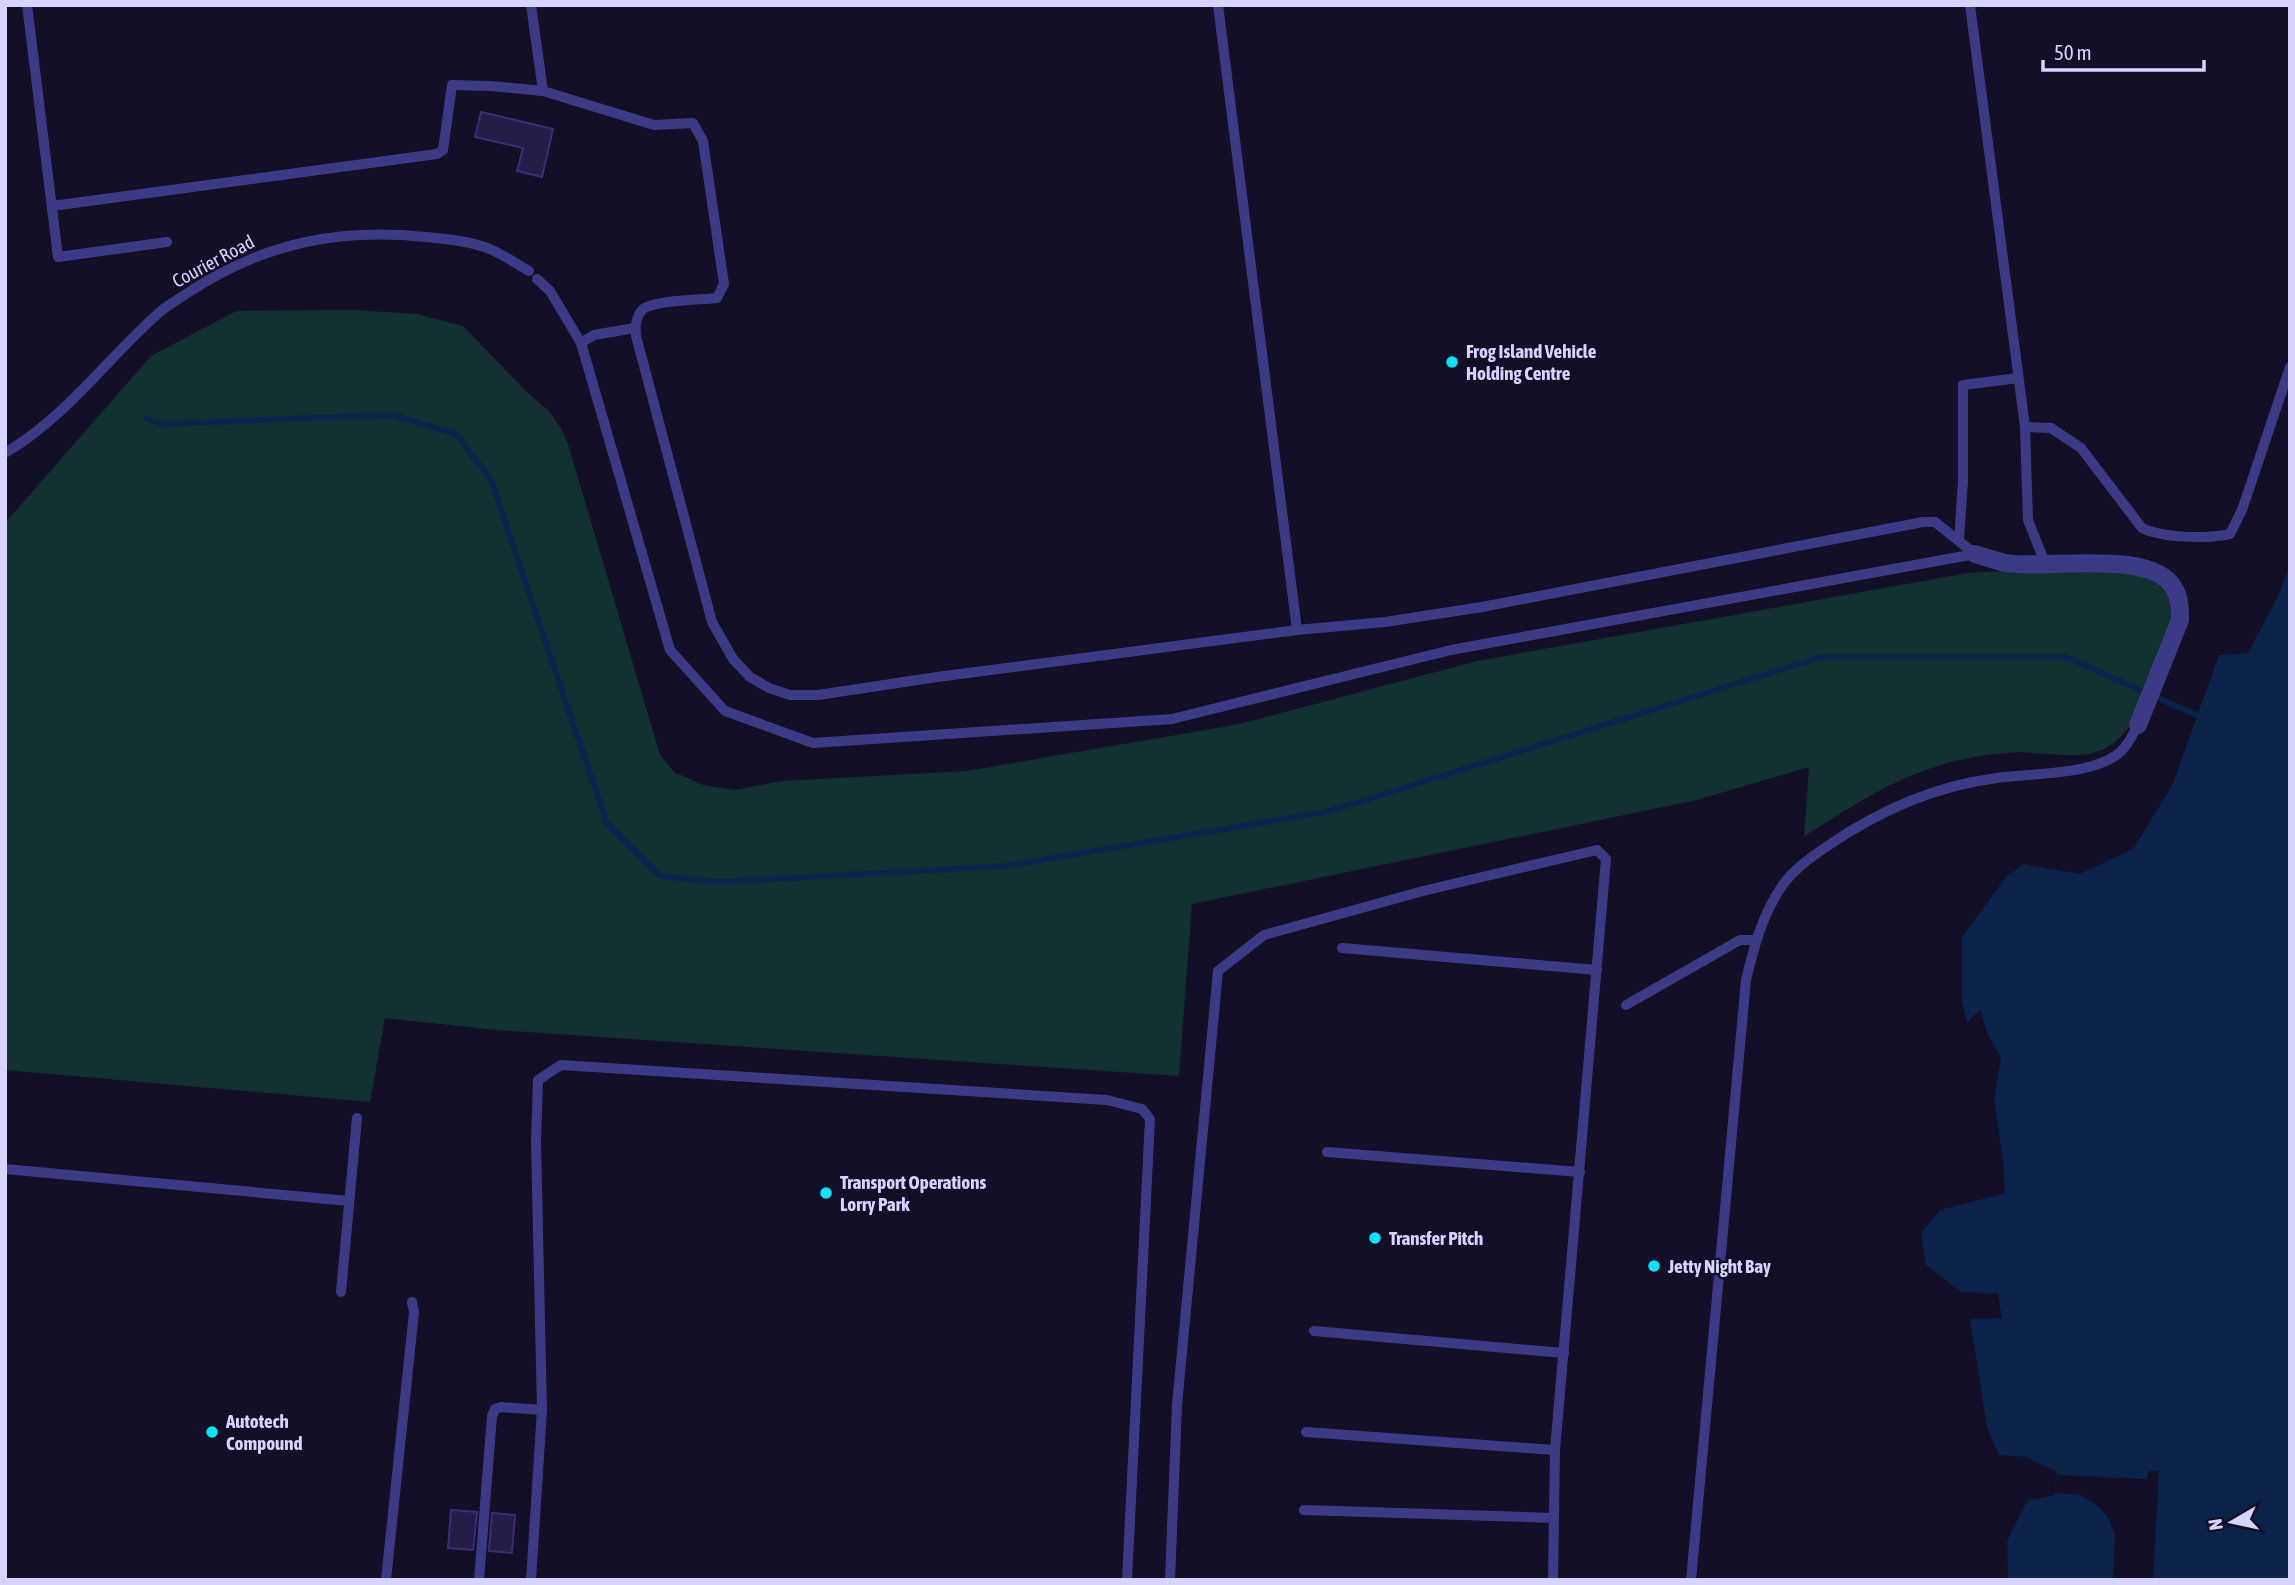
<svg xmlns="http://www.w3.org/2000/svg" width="2295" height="1585" font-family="'Asap Condensed',sans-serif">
<rect width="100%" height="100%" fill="#130f26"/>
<path fill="#12302f" d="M355 310 417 314 463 326 527 392 550 412 562 430 568 444 660 755 674 772 703 785 734 790 783 781 967 771 1240 724 1477 661 1968 573 2099 565 2167 582 2175 614 2132 723C2098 774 2053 748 2005 753 1984 755 1961 759 1941 765 1891 780 1848 808 1804 837L1809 767 1697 800 1192 904 1179 1076 495 1030 385 1018 370 1102 5 1070V523L151 356 236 311Z"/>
<polygon fill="#0c2248" points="2290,565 2290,1580 2008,1580 2007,1541 2027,1501 2054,1495 2057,1472 2026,1457 1999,1455 1987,1428 1970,1319 2002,1318 1998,1294 1961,1292 1926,1265 1921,1233 1940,1210 2005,1193 2003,1161 1994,1099 2001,1057 1987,1033 1980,1010 1967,1022 1962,1002 1962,937 2006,877 2024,864 2080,874 2133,849 2172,786 2219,655 2248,653 2278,596"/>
<polygon fill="#130f26" points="2148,1471 2159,1471 2153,1580 2113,1580 2115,1535 2108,1517 2098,1506 2080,1495 2055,1493 2057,1475 2147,1479"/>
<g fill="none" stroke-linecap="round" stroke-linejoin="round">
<polyline stroke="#0c2248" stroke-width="6" points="146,418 160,424 392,415 456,434 491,480 607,824 660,876 717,882 1006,866 1330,811 1821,657 2066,657 2201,717"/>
</g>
<g fill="#241b47" stroke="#3b2d73" stroke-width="2">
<polygon points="481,112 553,129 542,177 517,171 523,148 475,137"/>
<polygon points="451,1510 477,1512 473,1550 448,1548"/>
<polygon points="492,1513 515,1515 512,1553 489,1551"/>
</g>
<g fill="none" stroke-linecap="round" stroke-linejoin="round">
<g stroke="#3d3a85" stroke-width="10">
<polyline points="27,5 58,257 167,242"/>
<polyline points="531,5 543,91"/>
<polyline points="1218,5 1297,630"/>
<polyline points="1970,5 2025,427"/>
<path d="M52 206 437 154 443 150 452 85 491 86 543 91 654 125 693 123 703 141 724 284 717 298C701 300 655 300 643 309 636 316 635 327 636 336L712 622 733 659 750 677 769 688 790 695H818L937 677 1297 630 1385 622 1482 607 1923 522H1935L1975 554"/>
<polyline points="537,279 550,291 581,343 670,650 725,711 813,743 1172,719 1451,650 1975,554"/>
<polyline points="581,343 594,335 635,328"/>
<path d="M5 453C68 416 107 358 161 311 171 303 182 297 192 290 266 243 338 228 425 237 446 239 472 241 492 250 505 256 517 264 529 271"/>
<polyline points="1959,540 1963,481 1963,385 2018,378"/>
<path d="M2045 563 2028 520 2025 427 2051 428 2081 448 2142 528C2162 538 2208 539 2230 534L2242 510 2290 367"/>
<polyline points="1342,948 1597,970"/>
<polyline points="1626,1005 1740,940 1756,940"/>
<polyline points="1327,1152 1580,1172"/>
<polyline points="5,1169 349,1201"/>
<polyline points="341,1292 357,1118"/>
<polyline points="1314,1331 1564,1353"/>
<polyline points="1306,1432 1555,1450"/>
<polyline points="1304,1510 1554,1518"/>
<polyline points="386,1580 414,1312 412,1302"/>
<polyline points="479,1580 492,1416 495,1409 501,1407 542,1410"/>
<polyline points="531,1580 542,1410 536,1142 538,1080 561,1065 1107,1100 1142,1109 1150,1119 1127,1580"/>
<polyline points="1170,1580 1177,1405 1218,971 1264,935 1423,891 1597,850 1606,859 1555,1450 1553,1580"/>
<path d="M1691 1580 1746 980C1754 947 1762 915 1782 886 1793 870 1810 858 1826 847 1878 811 1933 786 1997 778 2031 773 2101 776 2124 748 2130 741 2134 732 2138 725"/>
</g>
<path stroke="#3d3a85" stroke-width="18" d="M1975 554C1985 557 1996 561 2006 563 2046 570 2151 548 2174 588 2180 598 2180 609 2180 620L2138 725"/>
</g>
<g fill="#00e5ff" stroke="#130f26" stroke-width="2.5">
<circle cx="1452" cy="362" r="7"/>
<circle cx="826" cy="1193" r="7"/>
<circle cx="1375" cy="1238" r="7"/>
<circle cx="1654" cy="1266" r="7"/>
<circle cx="212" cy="1432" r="7"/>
</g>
<g text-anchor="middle" stroke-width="5" stroke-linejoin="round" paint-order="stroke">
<g font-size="19" fill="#d9d4ff" stroke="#130f26">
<text transform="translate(213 261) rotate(-28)" y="7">Courier Road</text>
</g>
<g font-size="19" font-weight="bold" fill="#d9d4ff" stroke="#130f26" text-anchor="start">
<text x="1466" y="358">Frog Island Vehicle<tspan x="1466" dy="22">Holding Centre</tspan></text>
<text x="840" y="1189">Transport Operations<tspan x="840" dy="22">Lorry Park</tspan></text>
<text x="1389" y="1245">Transfer Pitch</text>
<text x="1668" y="1273">Jetty Night Bay</text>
<text x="226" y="1428">Autotech<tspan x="226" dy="22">Compound</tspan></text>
</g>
</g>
<rect width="2295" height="1585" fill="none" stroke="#d9d4ff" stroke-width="14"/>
<g transform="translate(2232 1522) rotate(261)" stroke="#130f26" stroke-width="5" paint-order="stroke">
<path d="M0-5L12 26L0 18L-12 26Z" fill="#d9d4ff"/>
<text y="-10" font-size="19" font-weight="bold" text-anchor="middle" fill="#d9d4ff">N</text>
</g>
<path d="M2043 60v10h161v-10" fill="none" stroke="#d9d4ff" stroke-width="3.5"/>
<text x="2054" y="60" font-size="21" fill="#d9d4ff" stroke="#130f26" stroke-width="5" paint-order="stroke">50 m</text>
</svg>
